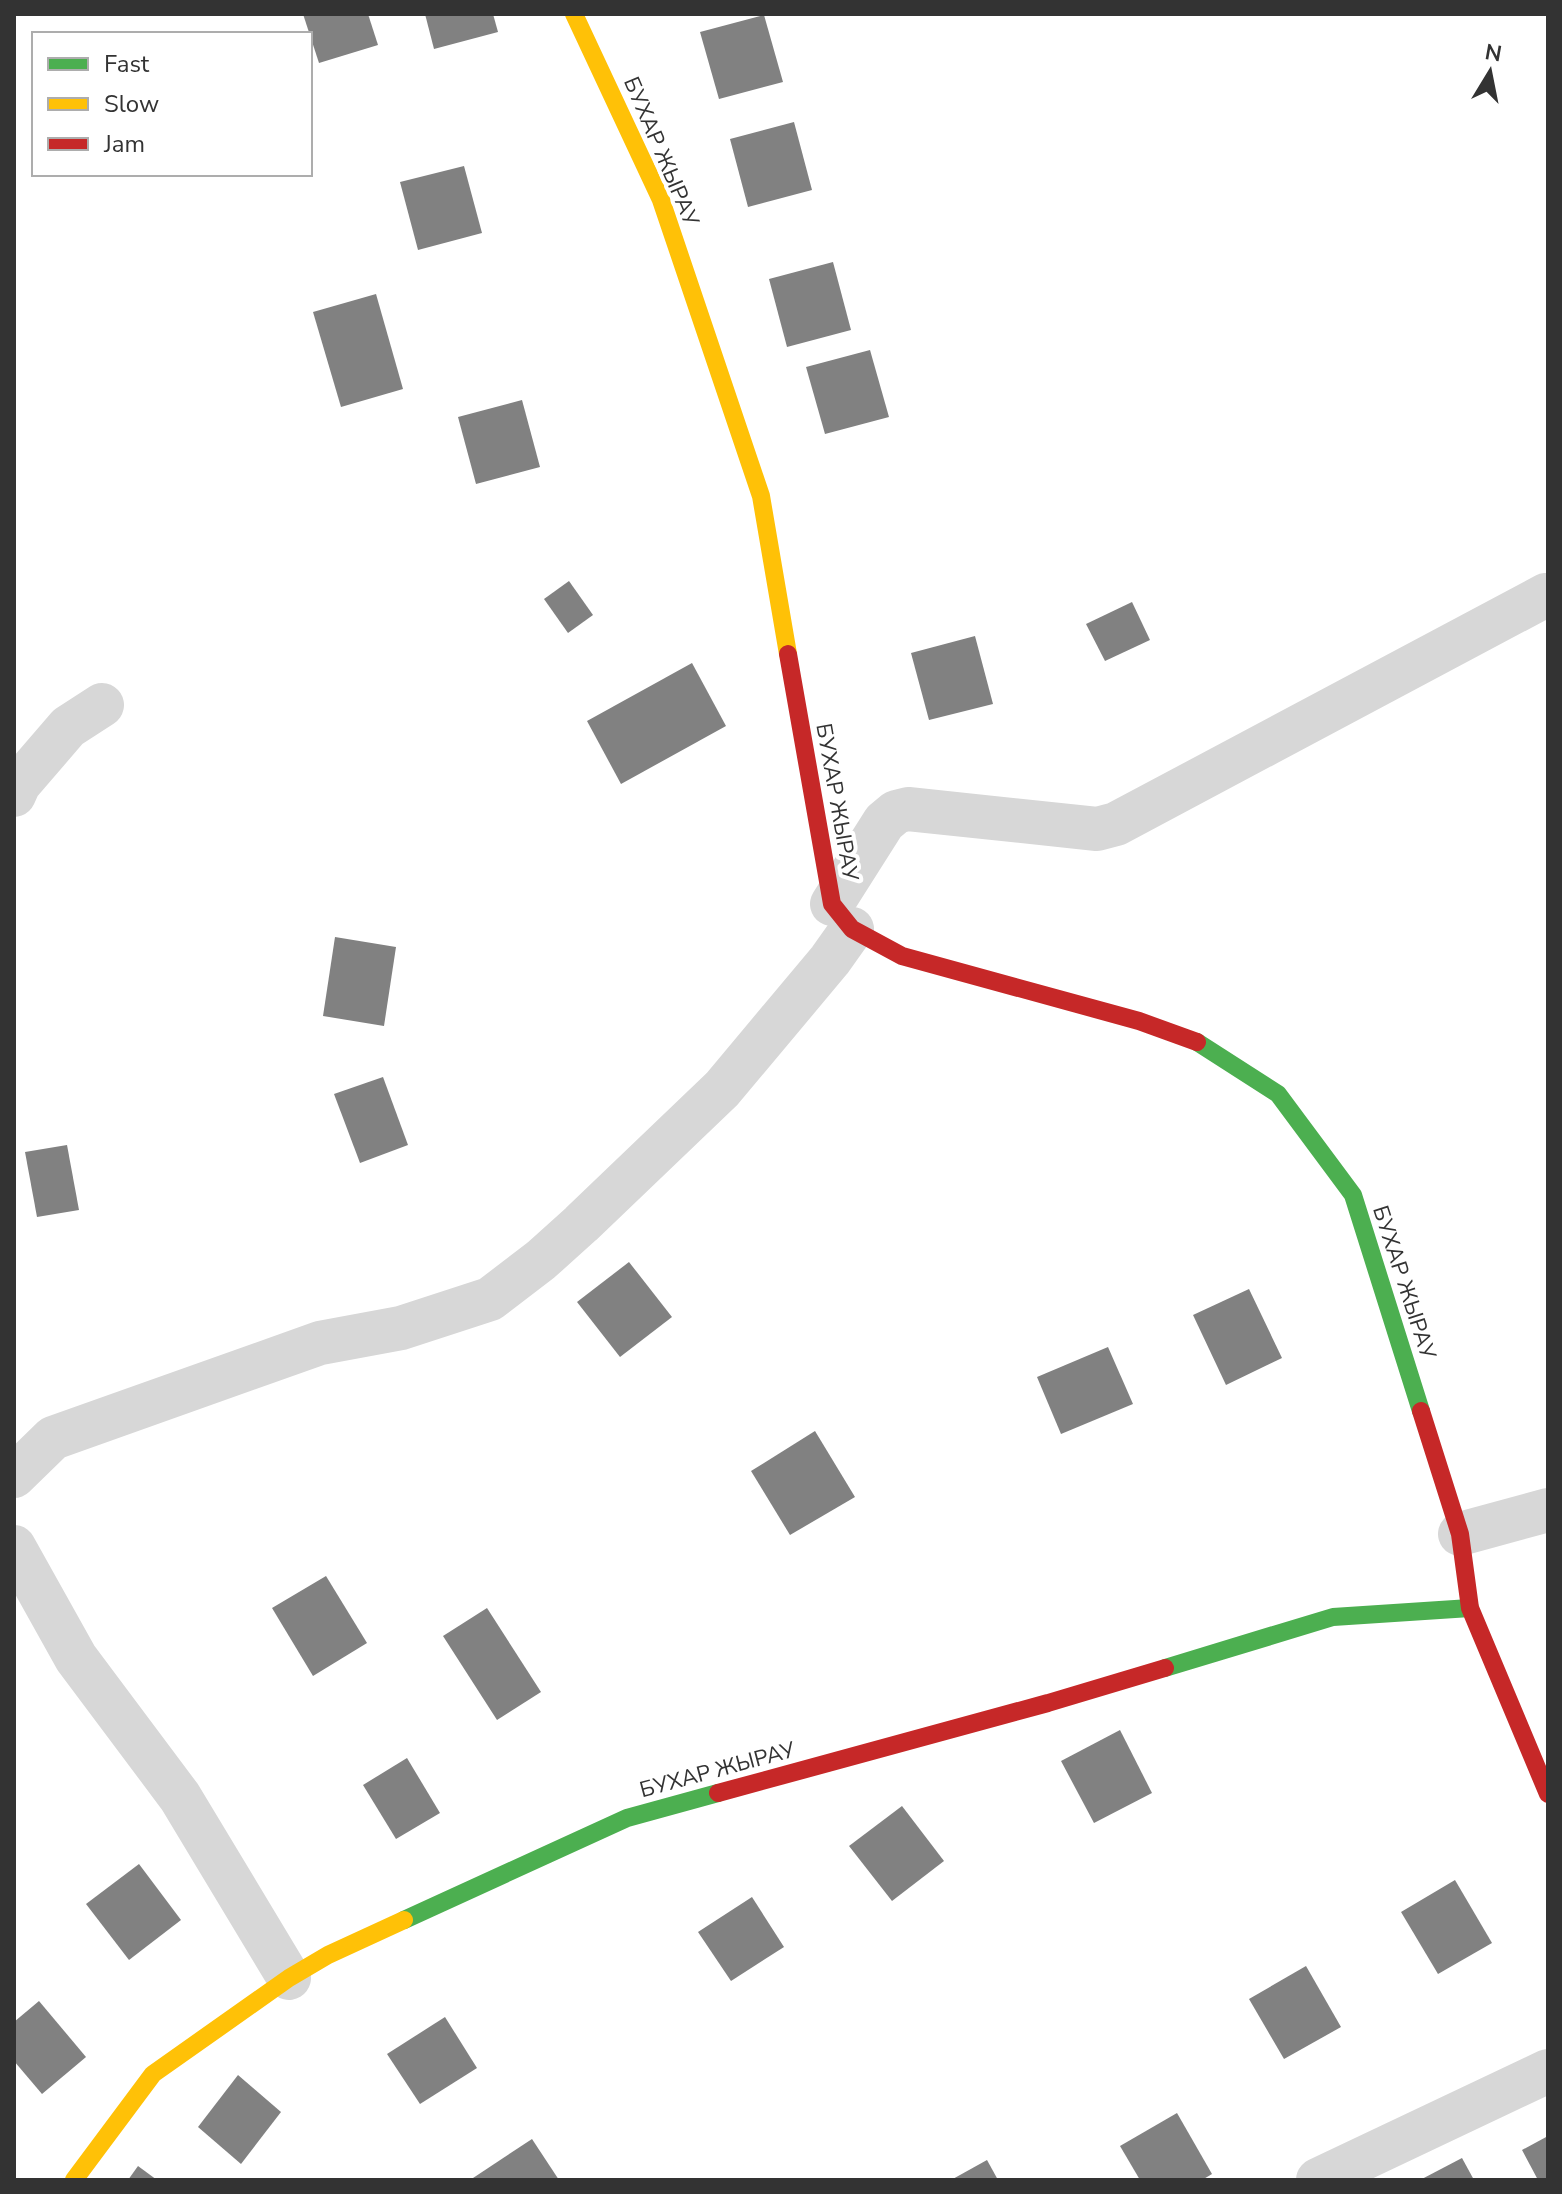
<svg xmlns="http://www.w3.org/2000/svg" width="1562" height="2194" font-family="'Nunito Sans',sans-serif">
<rect width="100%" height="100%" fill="#fff"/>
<g fill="#818181">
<polygon points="303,14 368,14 378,45 319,63"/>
<polygon points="425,14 493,14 498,32 434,49"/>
<polygon points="764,15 783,82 719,99 700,32"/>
<polygon points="794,122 812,190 748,207 730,139"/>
<polygon points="464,166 482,233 418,250 400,182"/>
<polygon points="833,262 851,330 787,347 769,279"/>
<polygon points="376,294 403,389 341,407 313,312"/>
<polygon points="870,350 889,417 825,434 806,367"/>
<polygon points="522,400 540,467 476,484 458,417"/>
<polygon points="569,581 593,615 568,633 544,599"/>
<polygon points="1132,602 1150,640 1105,661 1086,624"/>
<polygon points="975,636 993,704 929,720 911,653"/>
<polygon points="692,663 726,726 621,784 587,721"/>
<polygon points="335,937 396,947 384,1026 323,1016"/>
<polygon points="383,1077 408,1145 360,1163 334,1094"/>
<polygon points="67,1145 79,1210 37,1217 25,1152"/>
<polygon points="629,1262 672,1317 620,1357 577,1302"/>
<polygon points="1249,1289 1282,1358 1226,1385 1193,1315"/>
<polygon points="1108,1347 1133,1404 1061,1434 1037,1377"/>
<polygon points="815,1431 855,1497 790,1535 751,1471"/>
<polygon points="326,1576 367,1643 313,1676 272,1608"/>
<polygon points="487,1608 541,1692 497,1720 443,1636"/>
<polygon points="1120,1730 1152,1793 1094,1823 1061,1761"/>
<polygon points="407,1758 440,1813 396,1839 363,1785"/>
<polygon points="902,1806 944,1861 892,1901 849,1846"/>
<polygon points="139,1864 181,1920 129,1960 86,1904"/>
<polygon points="1455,1880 1492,1943 1438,1974 1401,1912"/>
<polygon points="752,1897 784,1947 731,1981 698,1932"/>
<polygon points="1306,1966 1341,2027 1284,2059 1249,1999"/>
<polygon points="39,2001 86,2057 42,2094 14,2061 14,2022"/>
<polygon points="445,2017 477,2068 420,2104 387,2054"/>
<polygon points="238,2075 281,2112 241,2164 198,2127"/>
<polygon points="1177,2113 1212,2174 1202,2180 1140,2180 1120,2146"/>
<polygon points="1548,2136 1548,2180 1538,2180 1522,2150"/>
<polygon points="532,2139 559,2180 470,2180"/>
<polygon points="1462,2158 1474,2180 1420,2180"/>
<polygon points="987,2160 998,2180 951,2180"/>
<polygon points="138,2166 157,2180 128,2180"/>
</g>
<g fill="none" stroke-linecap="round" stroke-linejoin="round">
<g stroke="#d7d7d7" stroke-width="44">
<polyline points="14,795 19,784 68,727 102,705"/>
<polyline points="832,904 884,822 896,812 908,809 1097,829 1116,824 1546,595"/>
<polyline points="14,1476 53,1438 320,1343 401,1328 490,1299 541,1260 581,1224 722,1089 830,960 852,929"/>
<polyline points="1460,1534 1548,1510"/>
<polyline points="14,1547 76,1658 180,1797 289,1978"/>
<polyline points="1318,2180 1548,2071"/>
</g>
<g stroke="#4caf50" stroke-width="18">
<polyline points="1197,1042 1278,1094 1353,1195 1421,1411"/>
<polyline points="1165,1668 1333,1617 1470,1608"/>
<polyline points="404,1920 627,1818 718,1793"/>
</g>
<g stroke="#ffc107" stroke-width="18">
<polyline points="574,14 661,200 761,496 788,654"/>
<polyline points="74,2180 153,2074 289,1978 328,1955 404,1920"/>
</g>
<g stroke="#c62828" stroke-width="18">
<polyline points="788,654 832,904 852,929 902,956 1139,1021 1197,1042"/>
<polyline points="1421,1411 1460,1534 1470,1608 1548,1794"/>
<polyline points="718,1793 1048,1703 1165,1668"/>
</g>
</g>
<g text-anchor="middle" stroke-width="8" stroke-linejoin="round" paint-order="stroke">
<g font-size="22" fill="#333" stroke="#fff">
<text transform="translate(662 151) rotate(67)" y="8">БУХАР ЖЫРАУ</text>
<text transform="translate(838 802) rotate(80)" y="8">БУХАР ЖЫРАУ</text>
<text transform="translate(1405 1282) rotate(72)" y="8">БУХАР ЖЫРАУ</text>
<text transform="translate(717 1769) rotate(-15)" y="8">БУХАР ЖЫРАУ</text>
</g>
</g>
<rect width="1562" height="2194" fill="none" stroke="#333333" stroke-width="32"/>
<rect x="32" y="32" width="280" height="144" fill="#ffffff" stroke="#adadad" stroke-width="2"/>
<rect x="48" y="58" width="40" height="12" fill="#4caf50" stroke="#adadad" stroke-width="2"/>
<text x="104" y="72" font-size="24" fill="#333333">Fast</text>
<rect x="48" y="98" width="40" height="12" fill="#ffc107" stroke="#adadad" stroke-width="2"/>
<text x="104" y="112" font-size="24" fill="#333333">Slow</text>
<rect x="48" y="138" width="40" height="12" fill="#c62828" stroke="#adadad" stroke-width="2"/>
<text x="104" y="152" font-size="24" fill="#333333">Jam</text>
<g transform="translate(1490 72) rotate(10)" stroke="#ffffff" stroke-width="6" paint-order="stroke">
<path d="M0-6L14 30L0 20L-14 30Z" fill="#333333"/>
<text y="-12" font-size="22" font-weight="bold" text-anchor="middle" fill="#333333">N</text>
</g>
</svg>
